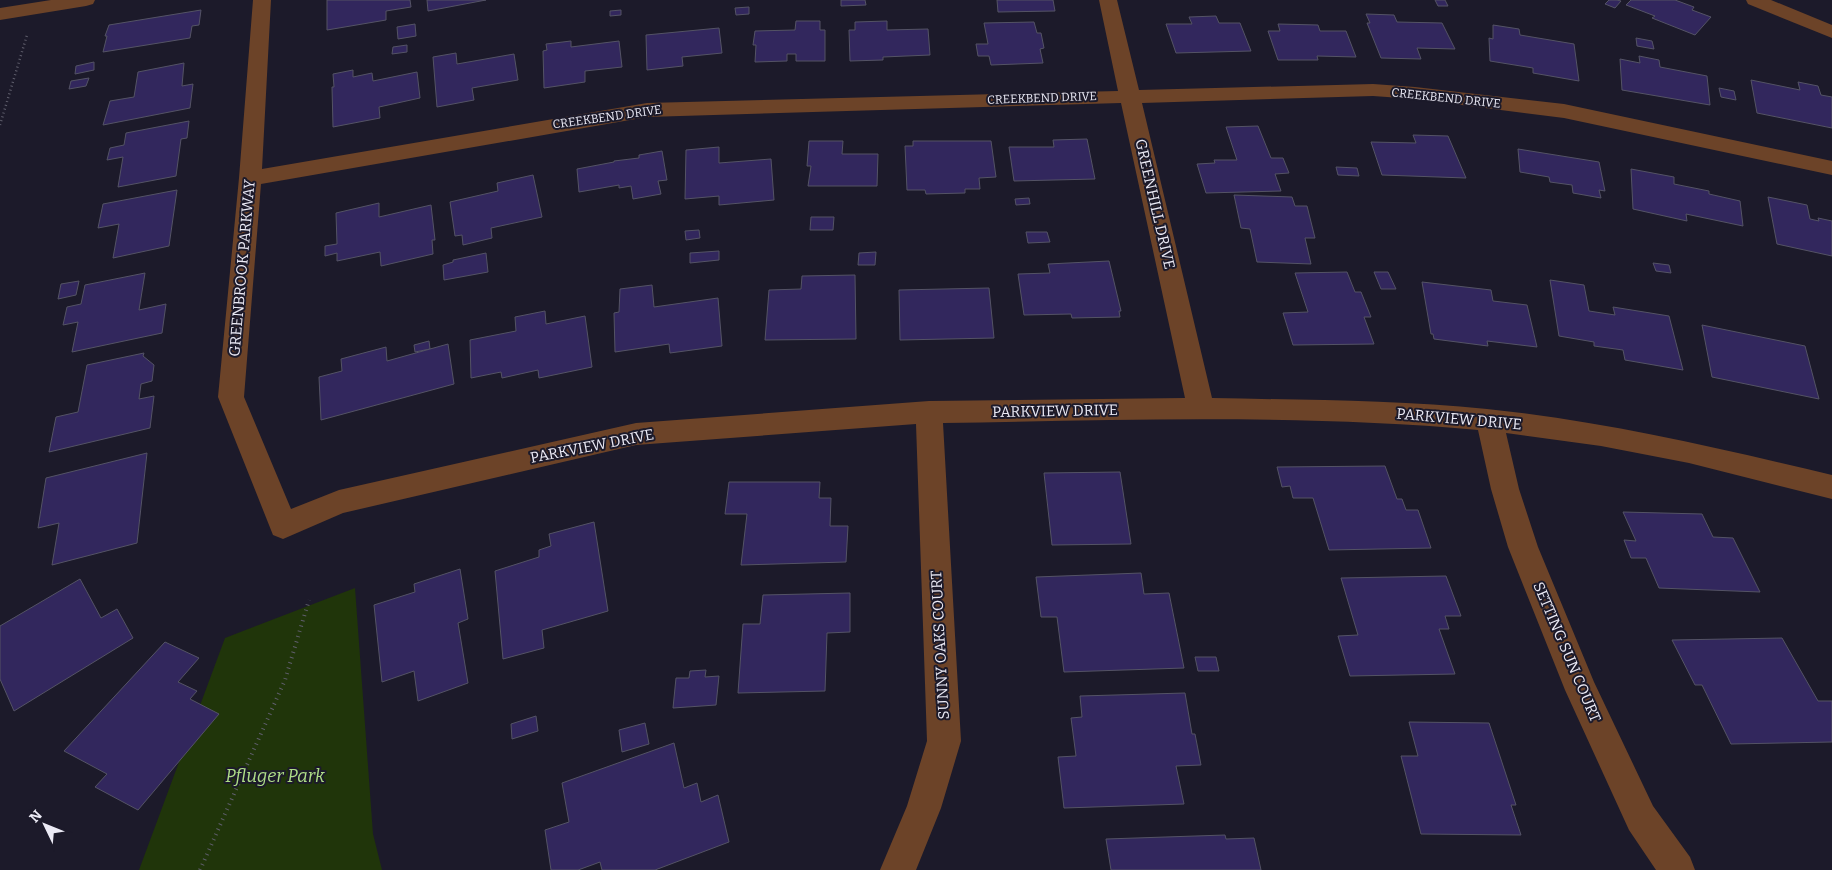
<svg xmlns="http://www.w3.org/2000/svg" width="1832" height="870" font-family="Bitter,serif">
<rect width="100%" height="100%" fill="#1c1a2a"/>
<polygon fill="#20350a" points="355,588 373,834 382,870 139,870 225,638"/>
<g fill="#32275d" stroke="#545365">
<polygon points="327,0 410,0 411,7 386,11 386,20 327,30"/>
<polygon points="427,0 486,0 428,11"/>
<polygon points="841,0 865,0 866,5 841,6"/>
<polygon points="997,0 1053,0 1055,11 998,12"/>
<polygon points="1435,0 1445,0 1448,6 1438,6"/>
<polygon points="1609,0 1617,0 1621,1 1615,8 1605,4"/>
<polygon points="1631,0 1675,0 1694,7 1692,10 1711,17 1695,35 1652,18 1655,16 1626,5"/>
<polygon points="749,7 749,14 736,15 735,8"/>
<polygon points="201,10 199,25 192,26 190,38 103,52 107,36 105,36 109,25"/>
<polygon points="621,10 621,15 610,16 610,11"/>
<polygon points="1366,14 1394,15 1397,22 1442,23 1455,49 1417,48 1421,59 1381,58 1367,23 1370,23"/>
<polygon points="1216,16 1219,23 1240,23 1251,51 1176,53 1166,24 1192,24 1189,17"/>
<polygon points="796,21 820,21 820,30 825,30 825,61 796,61 796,54 787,54 787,61 755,62 756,45 753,45 755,31 795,30"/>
<polygon points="887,21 887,30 928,29 930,55 883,57 883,60 850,61 849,30 855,30 855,22"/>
<polygon points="1034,22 1037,33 1041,33 1044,48 1040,49 1043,63 991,65 989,56 978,56 976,44 988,44 984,23"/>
<polygon points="415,24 416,36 398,39 397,27"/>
<polygon points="1278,24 1318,25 1320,31 1346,31 1356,57 1317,56 1318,60 1278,60 1268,31 1280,31"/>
<polygon points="1493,25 1519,29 1520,35 1574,44 1579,81 1533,73 1533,68 1490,61 1489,38 1493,39"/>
<polygon points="719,28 722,53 682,57 683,66 647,70 646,35"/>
<polygon points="1636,38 1652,41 1654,49 1637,46"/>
<polygon points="571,41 571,47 619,41 622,67 585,71 585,82 544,88 543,51 547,50 546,44"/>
<polygon points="407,45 407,52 392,54 393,47"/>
<polygon points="456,53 457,64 514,54 518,80 472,88 474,100 437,107 433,57"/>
<polygon points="1639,56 1659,60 1660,67 1707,76 1710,105 1622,90 1620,59 1640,63"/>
<polygon points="94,62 94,70 75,74 76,66"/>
<polygon points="184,63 182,86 193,84 190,108 103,125 110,101 134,97 138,72"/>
<polygon points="353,70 353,77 372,73 373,81 417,72 420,98 379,107 380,118 333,127 332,87 334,87 333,74"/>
<polygon points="89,78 86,86 69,89 71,81"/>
<polygon points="1751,80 1800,90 1798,82 1818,86 1821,95 1832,97 1832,128 1757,113"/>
<polygon points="1719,88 1734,91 1736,100 1721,97"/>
<polygon points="189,121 187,138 181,139 176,176 118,187 123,157 107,160 110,148 124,145 126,133"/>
<polygon points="1258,126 1271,158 1283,158 1289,173 1275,174 1281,191 1206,193 1197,164 1215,163 1214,160 1237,160 1226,127"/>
<polygon points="1413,135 1448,136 1466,178 1382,175 1371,142 1416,143"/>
<polygon points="1087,139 1095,179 1014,181 1009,147 1054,147 1053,140"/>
<polygon points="809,141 843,141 842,154 878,154 877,186 808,186 811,166 807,166"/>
<polygon points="913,141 991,141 996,177 979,178 980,189 965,189 965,193 926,194 925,190 907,190 905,146 913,146"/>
<polygon points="719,147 719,163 771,159 774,200 719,205 719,196 685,199 686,150"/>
<polygon points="1518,149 1599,162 1605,191 1599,190 1601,198 1573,193 1572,185 1550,182 1549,177 1520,172"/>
<polygon points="662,151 667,180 658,181 661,194 633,199 631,186 619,188 619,185 579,192 577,169 614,162 614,161 639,158 639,155"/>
<polygon points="1336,167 1357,168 1359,176 1338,175"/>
<polygon points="1631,169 1674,177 1674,184 1709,191 1709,194 1740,201 1743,226 1686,214 1687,221 1633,209"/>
<polygon points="533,175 542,217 491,228 492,238 463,245 462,235 455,236 450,202 498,191 497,183"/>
<polygon points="177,190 169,246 113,258 119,224 98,228 103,204"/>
<polygon points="1234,195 1292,197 1295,206 1307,206 1315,238 1305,238 1311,264 1257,262 1250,229 1241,228"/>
<polygon points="1768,197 1807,205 1810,219 1819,221 1818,218 1832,221 1832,256 1777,244"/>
<polygon points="1029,198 1030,204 1016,205 1015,199"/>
<polygon points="379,203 379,217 431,205 435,240 432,240 433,254 381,266 380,252 337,261 337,253 325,256 325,246 337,244 336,213"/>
<polygon points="811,217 834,217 833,230 810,230"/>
<polygon points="699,230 700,238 686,240 685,231"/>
<polygon points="1026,232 1047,232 1050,242 1028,243"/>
<polygon points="719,251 719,260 690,263 690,253"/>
<polygon points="876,252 875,265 858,265 859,253"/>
<polygon points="486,253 488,272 444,280 443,265 453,262 453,260"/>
<polygon points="1109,261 1121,311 1119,311 1120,317 1072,318 1071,314 1024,315 1018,274 1050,273 1048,264"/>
<polygon points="1653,263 1669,265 1671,273 1656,271"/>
<polygon points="1347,272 1355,292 1361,292 1371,317 1364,317 1374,344 1293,345 1283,313 1308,312 1295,273"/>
<polygon points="1374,272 1388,272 1396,289 1381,289"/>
<polygon points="145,273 139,310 166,304 162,333 72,352 78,322 63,325 67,307 81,304 85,285"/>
<polygon points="855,275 856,339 765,340 769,290 801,289 802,276"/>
<polygon points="1550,280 1584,285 1589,311 1615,315 1613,307 1669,316 1683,370 1625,360 1623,350 1594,346 1594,342 1559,336"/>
<polygon points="79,281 76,295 58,299 61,284"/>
<polygon points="1422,282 1491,290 1493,301 1527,305 1537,347 1487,341 1488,346 1434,339 1433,334 1431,334"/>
<polygon points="652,285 654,307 718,298 722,346 670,353 669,344 615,352 614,313 619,312 620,289"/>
<polygon points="989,288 994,338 900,340 899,290"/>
<polygon points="545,311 546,324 585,316 592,367 539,378 538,370 502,378 501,372 471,378 470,340 516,331 515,317"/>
<polygon points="1702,325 1805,346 1819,399 1712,377"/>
<polygon points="429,341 430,349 415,352 414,345"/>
<polygon points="448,344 454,384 321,420 319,377 342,371 341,359 386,347 387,361"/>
<polygon points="144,353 143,356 154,365 152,381 141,384 139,399 154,396 150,428 49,452 56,417 78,412 87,365"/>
<polygon points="147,453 137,543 52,565 59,523 38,528 46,478"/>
<polygon points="1385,466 1397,499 1402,499 1406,510 1418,510 1431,548 1329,550 1313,498 1293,498 1290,486 1282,487 1277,467"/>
<polygon points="1120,472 1131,544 1052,545 1044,473"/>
<polygon points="729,482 820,482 819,498 831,498 830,526 848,526 846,562 741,565 747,514 725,514"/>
<polygon points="1623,512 1702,514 1713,537 1733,538 1760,592 1659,588 1646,558 1631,558 1624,540 1636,541"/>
<polygon points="594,522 608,611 542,630 544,648 503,659 495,571 539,557 539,550 551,546 549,534"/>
<polygon points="460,569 468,619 458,623 468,683 418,701 414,671 382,682 374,605 415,592 414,584"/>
<polygon points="1141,573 1144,594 1169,593 1184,668 1064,672 1057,617 1041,617 1036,577"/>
<polygon points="1446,576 1461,616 1445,616 1449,629 1439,629 1455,674 1350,676 1338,636 1358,635 1341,578"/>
<polygon points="80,579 101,618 117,609 133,638 14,711 0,679 0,626"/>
<polygon points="850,593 850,632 827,633 825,691 738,693 743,624 760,624 763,595"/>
<polygon points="1782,638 1818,701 1832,701 1832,742 1731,744 1702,685 1695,685 1672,640"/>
<polygon points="165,642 199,658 178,682 197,691 190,699 219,714 138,810 95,787 107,774 64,751"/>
<polygon points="1195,657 1216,657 1219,671 1198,671"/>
<polygon points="706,670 705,677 719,676 716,705 673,708 676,678 689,678 690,671"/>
<polygon points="1185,693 1192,734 1195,734 1201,765 1176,766 1184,804 1064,808 1058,757 1076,756 1071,718 1082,717 1080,696"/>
<polygon points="536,716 538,731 512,739 511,724"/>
<polygon points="1409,722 1489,723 1516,805 1511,805 1521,835 1421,834 1401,756 1418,756"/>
<polygon points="645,723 649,744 622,752 619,730"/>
<polygon points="674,743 684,788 697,783 701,802 718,795 729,842 655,870 602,870 600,862 578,870 551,870 545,830 569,822 562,783"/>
<polygon points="1225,835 1226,839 1254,838 1261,870 1111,870 1106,839"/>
</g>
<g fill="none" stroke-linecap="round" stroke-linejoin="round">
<polyline stroke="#5f5e6c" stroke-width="2.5" stroke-dasharray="1 3" stroke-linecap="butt" points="0,125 27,35"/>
<polyline stroke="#5f5e6c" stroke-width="4" stroke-dasharray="1 4.5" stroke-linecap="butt" points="200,870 285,680 309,600"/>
<g fill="#6c4328" fill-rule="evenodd">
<polygon points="51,0 95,0 93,4 86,6 0,20 0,8"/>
<path d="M253 0H271L262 169 647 103 1118 91 1099 0H1117L1139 90 1373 84 1415 87 1564 104 1832 161V175L1564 118 1415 99 1373 96 1142 103 1212 398C1304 400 1396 400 1487 409 1604 421 1718 448 1832 475V499L1689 463 1601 446 1506 433 1519 489 1538 547 1594 682 1653 806 1690 857 1695 870H1656L1629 830 1565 690 1508 547 1491 489 1478 430C1300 414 1121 420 943 423L961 741 941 808 916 870H880L907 806 927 741 916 424 636 445 343 513 283 539 273 535 218 397 239 178ZM1121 103 1185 398 929 401 636 423 339 490 291 509 244 397 261 184 647 117Z"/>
<polygon points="1746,0 1771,0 1832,25 1832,38 1748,4"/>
</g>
</g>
<g text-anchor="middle" stroke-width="4" stroke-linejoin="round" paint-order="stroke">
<g font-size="12" fill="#ebeaf5" stroke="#1c1a2a">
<text transform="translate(1042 98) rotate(-2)" y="4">CREEKBEND DRIVE</text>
<text transform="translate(1446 98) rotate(6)" y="4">CREEKBEND DRIVE</text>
<text transform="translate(607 117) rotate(-8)" y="4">CREEKBEND DRIVE</text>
</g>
<g font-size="15" fill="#ebeaf5" stroke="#1c1a2a">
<text transform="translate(1155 204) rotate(77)" y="5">GREENHILL DRIVE</text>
<text transform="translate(242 268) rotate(-85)" y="5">GREENBROOK PARKWAY</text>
<text transform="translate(1055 411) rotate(-1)" y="5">PARKVIEW DRIVE</text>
<text transform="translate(1459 419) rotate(5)" y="5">PARKVIEW DRIVE</text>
<text transform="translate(592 446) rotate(-11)" y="5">PARKVIEW DRIVE</text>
<text transform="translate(940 645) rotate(-93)" y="5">SUNNY OAKS COURT</text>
<text transform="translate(1567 652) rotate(67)" y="5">SETTING SUN COURT</text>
</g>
<g font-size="18" font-style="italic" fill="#afde88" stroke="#1c1a2a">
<text x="275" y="782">Pfluger Park</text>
</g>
</g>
<g transform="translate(45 825) rotate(313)" stroke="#1c1a2a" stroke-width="4" paint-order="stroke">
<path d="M0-4L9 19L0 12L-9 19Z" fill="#ebeaf5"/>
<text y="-8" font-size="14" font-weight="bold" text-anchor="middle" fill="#ebeaf5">N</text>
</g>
</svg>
